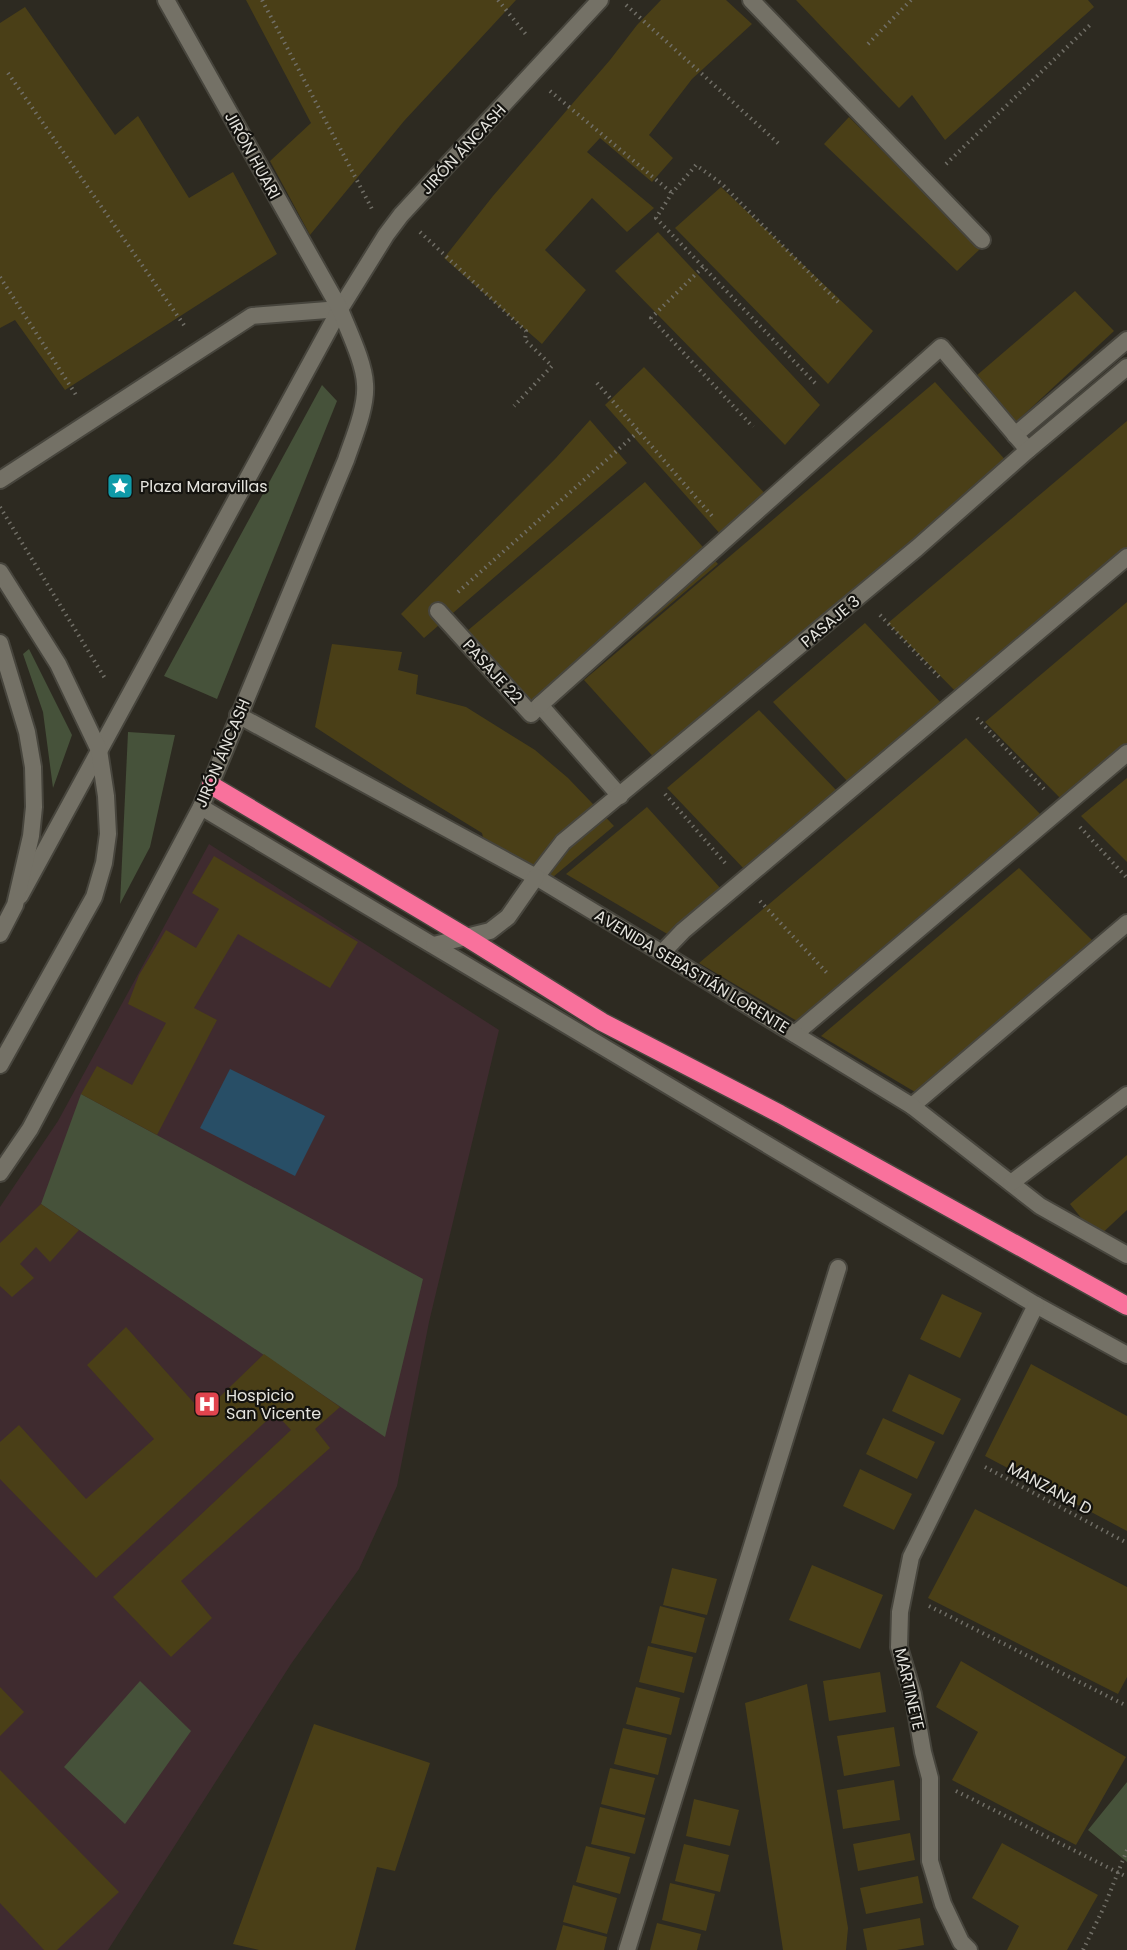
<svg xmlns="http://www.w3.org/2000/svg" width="1127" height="1950" font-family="Poppins,sans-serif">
<rect width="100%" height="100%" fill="#2d2a21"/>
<polygon fill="#3f2b2f" points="209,844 499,1030 429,1322 397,1486 359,1569 291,1664 108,1950 0,1950 0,1207 58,1121"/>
<g fill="#46523a">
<polygon points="322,385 337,401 217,699 164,676"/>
<polygon points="29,649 72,735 53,788 43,712 23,654"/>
<polygon points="128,732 175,735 150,847 120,904"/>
<polygon points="81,1094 423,1279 385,1437 41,1204"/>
<polygon points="140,1681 191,1731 125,1824 64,1767"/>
<polygon points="1127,1782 1127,1862 1088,1830"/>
</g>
<polygon fill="#284e66" points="230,1069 325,1116 295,1176 200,1128"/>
<g fill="#4a3f17">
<polygon points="246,0 516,0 404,121 310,235 270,161 311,123"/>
<polygon points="661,0 726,0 752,24 692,79 649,135 673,158 652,182 600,138 587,152 654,208 627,232 592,198 545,250 586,290 542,344 444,258 493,196 610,60 637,25"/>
<polygon points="796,0 1088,0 1094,7 945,140 912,95 899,108"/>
<polygon points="25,7 115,135 138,116 189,198 233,172 277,254 65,390 15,320 0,328 0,23"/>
<polygon points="849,117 980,249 957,271 824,144"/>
<polygon points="721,187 873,331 828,384 675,228"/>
<polygon points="658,232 820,405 785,445 615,271"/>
<polygon points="1075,291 1114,331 1003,434 962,388"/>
<polygon points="644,367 777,506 730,545 605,405"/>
<polygon points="935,382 1009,464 658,762 584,680"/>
<polygon points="590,420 627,463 424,638 401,614 556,458"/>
<polygon points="1127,421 1127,567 967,703 888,623"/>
<polygon points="645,482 718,564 528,724 454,642"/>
<polygon points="1127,602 1127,750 1064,802 985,722"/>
<polygon points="865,623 943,705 850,784 773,702"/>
<polygon points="332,644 402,652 398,670 418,675 416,694 466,707 535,750 568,778 614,826 553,877 483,837 482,833 407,787 315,727"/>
<polygon points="759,710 838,792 745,870 667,788"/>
<polygon points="966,738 1045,819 802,1024 699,963"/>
<polygon points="1127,778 1127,862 1081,816"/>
<polygon points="647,807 722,890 669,935 566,874"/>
<polygon points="214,856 358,942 330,988 238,934 194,1008 217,1020 157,1135 81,1094 97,1066 132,1085 166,1023 128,1004 139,975 166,930 196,948 219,909 192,893"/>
<polygon points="1019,868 1098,946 920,1095 821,1036"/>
<polygon points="1127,1155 1127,1210 1097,1238 1070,1204"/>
<polygon points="41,1204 79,1230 50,1262 36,1247 20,1264 34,1278 12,1297 0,1286 0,1243"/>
<polygon points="942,1294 982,1313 960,1358 920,1339"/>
<polygon points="126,1327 203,1413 264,1354 340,1407 315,1429 330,1448 181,1581 212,1618 171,1657 113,1597 291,1430 275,1413 96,1578 0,1479 0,1442 19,1425 86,1499 154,1439 87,1365"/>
<polygon points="1031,1364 1127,1416 1127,1531 985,1456"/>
<polygon points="909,1374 961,1399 943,1435 892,1411"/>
<polygon points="883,1418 935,1442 917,1479 866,1454"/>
<polygon points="860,1469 912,1494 894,1530 843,1506"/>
<polygon points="975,1509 1127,1587 1127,1677 1118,1694 928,1598"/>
<polygon points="812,1565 883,1595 860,1649 789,1620"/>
<polygon points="672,1568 717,1579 707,1615 663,1605"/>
<polygon points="660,1606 705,1618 696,1653 651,1643"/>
<polygon points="648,1646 693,1657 684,1693 639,1682"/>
<polygon points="961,1661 1126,1757 1076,1845 952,1780 978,1732 936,1707"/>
<polygon points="880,1672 886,1712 829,1721 823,1681"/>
<polygon points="807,1684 848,1928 846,1950 783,1950 745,1703"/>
<polygon points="0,1687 24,1712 0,1736"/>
<polygon points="636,1687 680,1698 671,1735 626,1724"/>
<polygon points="314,1724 430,1763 395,1871 377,1867 355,1950 259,1950 233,1944"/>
<polygon points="894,1727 900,1766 844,1776 837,1736"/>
<polygon points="623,1728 667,1738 658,1775 614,1764"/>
<polygon points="610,1768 655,1778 645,1815 601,1804"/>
<polygon points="0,1770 119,1892 57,1950 44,1950 0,1903"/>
<polygon points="894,1780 900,1820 843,1829 837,1790"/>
<polygon points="694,1799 739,1810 730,1846 686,1836"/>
<polygon points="600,1807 645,1818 635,1854 591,1844"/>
<polygon points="910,1833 915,1860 858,1871 853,1844"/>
<polygon points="1002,1843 1098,1895 1067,1950 1007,1950 1019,1926 972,1898"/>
<polygon points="684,1844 729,1855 720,1892 675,1881"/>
<polygon points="586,1846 630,1857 620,1894 576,1882"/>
<polygon points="918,1876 923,1903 866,1914 860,1888"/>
<polygon points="670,1883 715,1894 706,1931 662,1920"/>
<polygon points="573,1885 617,1898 607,1934 563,1922"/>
<polygon points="920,1918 924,1945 897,1950 867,1950 863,1929"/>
<polygon points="657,1923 701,1934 697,1950 650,1950"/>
<polygon points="563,1925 607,1937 604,1950 556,1950"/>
</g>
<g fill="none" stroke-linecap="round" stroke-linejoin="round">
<defs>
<g id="service">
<polyline points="751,0 982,240"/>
<polyline points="1015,435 1127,340"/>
<polyline points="438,611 531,714 540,705 620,796"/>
<polyline points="540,705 941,347 1028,450"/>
<polyline points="536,877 563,842 917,548 1028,450 1127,367"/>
<polyline points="795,1034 1127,753"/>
<polyline points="912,1106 1127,923"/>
</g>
<polyline id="pedestrian" points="0,480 252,316 340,309"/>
<g id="minor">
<polyline points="238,715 536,877 662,953 912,1106 1040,1206 1127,1255"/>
<polyline points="201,807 1036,1305 1127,1355"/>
<polyline points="434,945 490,931 508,917 536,877"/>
<polyline points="662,953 683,931 1127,557"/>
<polyline points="1011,1183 1127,1095"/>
<polyline points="627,1950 838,1268"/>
<polyline points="969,1950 961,1942 943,1904 930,1861 930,1778 923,1752 913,1694 899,1647 900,1612 911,1557 1036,1305"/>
</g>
<g id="tertiary">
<polyline points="20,896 340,309 386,235 401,215 600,0"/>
<path d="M0 1173 30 1129 201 807 346 460C353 439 367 407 365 384 364 362 348 330 340 309L166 0"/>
</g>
<g id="secondary">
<polyline points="0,572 58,664 99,750 106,796 108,834 104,863 94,897 0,1065"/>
<polyline points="0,643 27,732 33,767 34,807 31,836 15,905 0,934"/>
</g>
<polyline id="motorway" points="211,785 466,937 602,1022 780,1114 1127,1306"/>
</defs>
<use href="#service" stroke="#47453d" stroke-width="20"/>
<use href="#pedestrian" stroke="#47453d" stroke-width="20"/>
<use href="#minor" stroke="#47453d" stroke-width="20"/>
<use href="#tertiary" stroke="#47453d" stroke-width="20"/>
<use href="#secondary" stroke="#47453d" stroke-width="20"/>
<use href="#motorway" stroke="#47453d" stroke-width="21"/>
<g stroke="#716f67" stroke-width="4" stroke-dasharray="1.5 4.5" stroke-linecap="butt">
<polyline points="262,0 372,209"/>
<polyline points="498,0 528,37"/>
<polyline points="626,5 779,144"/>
<polyline points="868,44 911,0"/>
<polyline points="8,73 186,328"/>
<polyline points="550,91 672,193"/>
<polyline points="946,164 1092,23"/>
<polyline points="420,232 526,331 525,340 552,366 514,406"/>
<polyline points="703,267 651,318 753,427"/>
<polyline points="0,277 78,398"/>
<polyline points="597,383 712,516"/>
<polyline points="815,383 656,218 672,193 696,165 722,184 840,304"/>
<polyline points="0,507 106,680"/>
<polyline points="458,592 639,431"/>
<polyline points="880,615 941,679"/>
<polyline points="977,718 1044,789"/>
<polyline points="665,794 725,863"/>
<polyline points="1080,827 1127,878"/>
<polyline points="760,901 827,973"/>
<polyline points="985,1467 1127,1543"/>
<polyline points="929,1606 1127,1706"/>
<polyline points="956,1791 1127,1877"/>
<polyline points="1083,1950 1104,1907 1127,1850"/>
</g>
<use href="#service" stroke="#747166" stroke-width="16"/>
<use href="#pedestrian" stroke="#747166" stroke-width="16"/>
<use href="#minor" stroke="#747166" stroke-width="16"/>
<use href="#tertiary" stroke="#747166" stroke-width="16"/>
<use href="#secondary" stroke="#747166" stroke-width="16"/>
<use href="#motorway" stroke="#f9719c" stroke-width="18"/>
</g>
<defs>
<symbol id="sight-square" viewBox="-11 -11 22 22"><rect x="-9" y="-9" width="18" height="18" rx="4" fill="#0f9aa8" stroke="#14130f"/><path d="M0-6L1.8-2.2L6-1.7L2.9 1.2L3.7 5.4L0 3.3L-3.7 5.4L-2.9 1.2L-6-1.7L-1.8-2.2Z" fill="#fff"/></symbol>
<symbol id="hospital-square" viewBox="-11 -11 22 22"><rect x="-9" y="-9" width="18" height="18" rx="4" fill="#e0444e" stroke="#14130f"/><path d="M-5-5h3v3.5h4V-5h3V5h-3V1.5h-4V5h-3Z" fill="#fff"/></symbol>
</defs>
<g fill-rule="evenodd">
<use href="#sight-square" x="105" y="471" width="30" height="30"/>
<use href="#hospital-square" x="192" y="1389" width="30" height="30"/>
</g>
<g text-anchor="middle" stroke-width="4.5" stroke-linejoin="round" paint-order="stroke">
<g font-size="16" fill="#e5e4de" stroke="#14130f">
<text transform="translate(463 149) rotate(-47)" y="6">JIRÓN ÁNCASH</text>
<text transform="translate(253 155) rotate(61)" y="6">JIRÓN HUARI</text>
<text transform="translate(830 621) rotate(-40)" y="6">PASAJE 3</text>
<text transform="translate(493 671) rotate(48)" y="6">PASAJE 22</text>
<text transform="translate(222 753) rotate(-67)" y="6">JIRÓN ÁNCASH</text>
<text transform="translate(692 971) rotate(31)" y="6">AVENIDA SEBASTIÁN LORENTE</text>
<text transform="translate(1050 1488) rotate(28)" y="6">MANZANA D</text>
<text transform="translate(910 1689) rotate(77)" y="6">MARTINETE</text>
</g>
<g font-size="16" fill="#e5e4de" stroke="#14130f" text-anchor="start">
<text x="140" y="492">Plaza Maravillas</text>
<text x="226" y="1401">Hospicio<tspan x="226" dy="18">San Vicente</tspan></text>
</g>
</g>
</svg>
